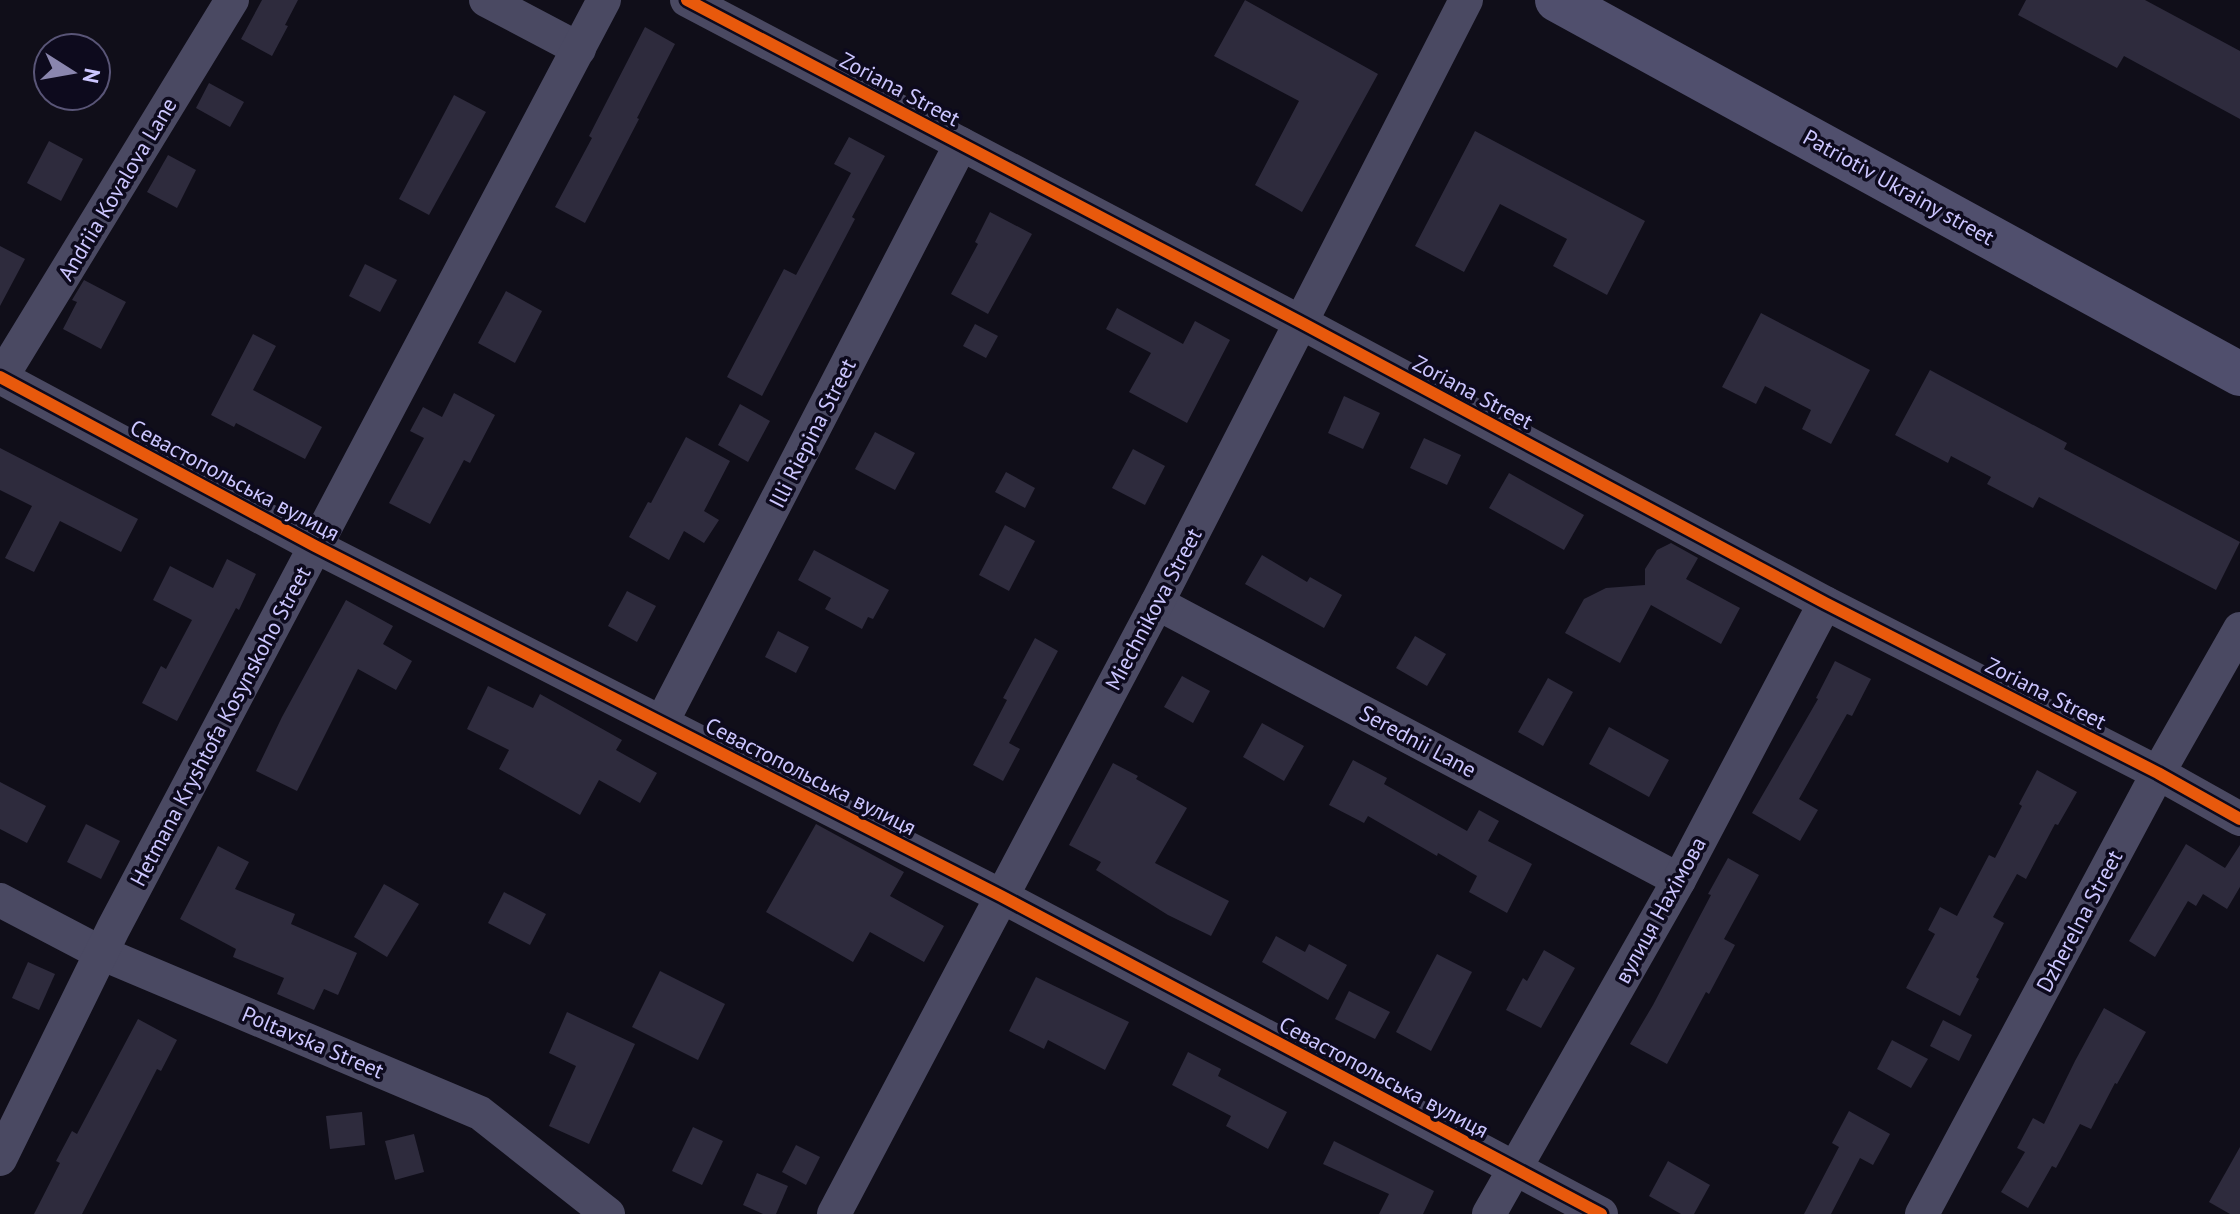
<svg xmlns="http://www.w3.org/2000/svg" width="2240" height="1214" font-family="'PT Sans',sans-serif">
<rect width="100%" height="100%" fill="#100e19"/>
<g fill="#2e2b3d">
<polygon points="262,0 298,0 285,25 288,26 272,56 241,39"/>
<polygon points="1245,0 1378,74 1302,212 1255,185 1299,101 1214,56"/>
<polygon points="2026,0 2145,0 2240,51 2240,119 2124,56 2117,68 2018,15"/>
<polygon points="645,27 675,44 637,118 639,119 585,223 555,207 592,138 589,136"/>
<polygon points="209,83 244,102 230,127 196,108"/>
<polygon points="454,95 486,112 429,215 399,199"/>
<polygon points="1475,131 1645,221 1607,295 1553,266 1567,239 1500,204 1464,272 1415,246"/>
<polygon points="849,137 885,156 852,217 855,219 762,396 727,377 784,269 796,275 851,173 834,164"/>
<polygon points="49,141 83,159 61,201 27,183"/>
<polygon points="168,155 196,170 177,208 147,192"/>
<polygon points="990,212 1032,234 988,314 951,294 978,244 975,242"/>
<polygon points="0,246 25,259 0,306"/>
<polygon points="365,264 397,280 380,312 349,296"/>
<polygon points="84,280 126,302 101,349 63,329 77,302 72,300"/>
<polygon points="506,291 542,311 515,363 478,343"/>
<polygon points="1117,308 1183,344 1195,321 1230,340 1187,423 1129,392 1151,353 1106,329"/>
<polygon points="1761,313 1870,370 1831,444 1802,429 1811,410 1765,386 1756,404 1722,387"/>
<polygon points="975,324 998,336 986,358 963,346"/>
<polygon points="253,334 276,346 253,390 322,427 305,459 236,423 234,427 211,415"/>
<polygon points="1930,370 2067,443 2064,449 2240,542 2216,590 2039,497 2033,508 1987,484 1991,477 1951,456 1948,463 1895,435"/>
<polygon points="454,393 495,415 470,463 464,460 430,524 389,503 424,438 410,431 423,407 442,417"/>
<polygon points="1344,396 1380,413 1363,449 1328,433"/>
<polygon points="740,404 770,421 748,462 718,445"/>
<polygon points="875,432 915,453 895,490 855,469"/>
<polygon points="686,437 730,461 704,511 719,520 704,543 684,531 669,560 629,537 648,502 651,503"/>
<polygon points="1424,438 1461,455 1447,485 1410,468"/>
<polygon points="0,448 138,519 121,552 60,521 34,572 5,558 32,506 0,490"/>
<polygon points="1133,449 1165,466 1145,505 1112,488"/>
<polygon points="1006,472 1035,488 1025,508 995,492"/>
<polygon points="1509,473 1584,515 1564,550 1489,508"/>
<polygon points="1005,525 1035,541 1009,591 979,575"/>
<polygon points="1671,543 1698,558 1686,579 1740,608 1721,644 1651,605 1620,663 1565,633 1584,599 1606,588 1645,585 1645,569 1657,550"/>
<polygon points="814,550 889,590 873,619 868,617 862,629 825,609 831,598 798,580"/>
<polygon points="1262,555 1307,582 1310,577 1342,595 1324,628 1245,584"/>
<polygon points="227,559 256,574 239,610 236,608 177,721 142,703 161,666 166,669 192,620 153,600 170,566 213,588"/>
<polygon points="627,591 656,606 637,642 608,626"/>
<polygon points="346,600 393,626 383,644 412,661 396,690 358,669 297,791 256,771 282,717"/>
<polygon points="778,631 809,647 796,673 765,657"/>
<polygon points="1415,636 1446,654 1427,686 1396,668"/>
<polygon points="1035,638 1058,651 1009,743 1020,749 1003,781 973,765 1007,700 1003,698"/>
<polygon points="1835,661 1871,679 1852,716 1847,714 1799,799 1818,810 1800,841 1752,813 1818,699 1816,698"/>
<polygon points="1182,676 1210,691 1193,723 1164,707"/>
<polygon points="1548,678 1573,692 1543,746 1518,732"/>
<polygon points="488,686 533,708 540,694 622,740 616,750 657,773 640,803 599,780 580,815 499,769 509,750 467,729"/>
<polygon points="1262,723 1304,746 1284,781 1243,757"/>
<polygon points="1609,727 1669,760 1649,797 1589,764"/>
<polygon points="1353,760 1387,778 1384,784 1467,831 1479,810 1499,821 1488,841 1532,864 1507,913 1469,892 1477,876 1438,853 1437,856 1368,816 1364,823 1329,805"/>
<polygon points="1113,763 1138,776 1136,779 1187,808 1155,863 1229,901 1211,936 1168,915 1096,870 1101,862 1069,845"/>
<polygon points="2037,770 2077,792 2058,825 2055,824 2026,879 2017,874 1993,917 2004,923 1976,977 1979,979 1960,1016 1906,988 1935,934 1928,930 1940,907 1957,916 1989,855 1995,858 2022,806 2019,804"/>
<polygon points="0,782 46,806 27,843 0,829"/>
<polygon points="86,824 120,841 101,879 67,862"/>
<polygon points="816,824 904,872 890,896 944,926 924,962 870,932 853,962 766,912"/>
<polygon points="2186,844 2225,868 2240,845 2240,887 2227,909 2203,894 2196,906 2188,901 2155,957 2129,941"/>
<polygon points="218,846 249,862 235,889 295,914 291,924 357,953 338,995 324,989 314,1010 277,994 284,978 233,957 236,949 180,919"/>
<polygon points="1728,858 1759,875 1724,939 1735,945 1709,994 1706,992 1667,1064 1630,1044 1653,1005 1711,895 1708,894"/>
<polygon points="384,884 419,904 387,957 354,937"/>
<polygon points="504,892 546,914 530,945 488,923"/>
<polygon points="1276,936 1305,952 1309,944 1347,965 1328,1000 1262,962"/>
<polygon points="1544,950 1575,968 1541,1028 1506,1010 1523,978 1527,981"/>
<polygon points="1437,954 1472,972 1431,1051 1396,1032"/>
<polygon points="28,962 55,974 39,1010 12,998"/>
<polygon points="660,971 725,1004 698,1060 632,1027"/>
<polygon points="1036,977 1129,1022 1105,1070 1048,1040 1044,1049 1009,1031"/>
<polygon points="1349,991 1390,1012 1375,1039 1335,1019"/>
<polygon points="2104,1008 2146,1032 2117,1084 2115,1083 2091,1129 2080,1124 2056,1168 2052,1166 2028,1208 2001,1192 2025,1152 2017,1148 2033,1118 2044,1124 2075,1061"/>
<polygon points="567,1012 635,1044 589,1144 549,1126 576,1066 549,1053"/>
<polygon points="138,1019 177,1040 161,1071 157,1069 82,1214 34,1214 60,1163 56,1161 72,1131 77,1134"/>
<polygon points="1943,1020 1972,1035 1959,1061 1930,1046"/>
<polygon points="1892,1040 1928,1059 1911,1088 1877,1069"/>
<polygon points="1188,1052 1221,1069 1218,1076 1287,1112 1268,1149 1226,1126 1231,1116 1172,1085"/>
<polygon points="1849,1111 1890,1134 1873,1165 1860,1158 1831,1214 1804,1214 1839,1147 1832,1143"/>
<polygon points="362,1112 365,1145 330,1149 326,1116"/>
<polygon points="693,1127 723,1141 702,1185 672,1171"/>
<polygon points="414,1134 424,1172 395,1180 385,1141"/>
<polygon points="1334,1141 1434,1191 1423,1214 1379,1214 1389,1194 1323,1164"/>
<polygon points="796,1145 820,1157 806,1185 782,1172"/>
<polygon points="2240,1147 2240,1214 2230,1214 2209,1202"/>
<polygon points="1668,1161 1710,1185 1694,1214 1681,1214 1649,1196"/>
<polygon points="757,1173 788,1186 776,1214 763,1214 743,1205"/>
</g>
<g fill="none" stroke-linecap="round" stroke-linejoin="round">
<g stroke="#4a4962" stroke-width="34">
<polyline points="486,0 579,49"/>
<polyline points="687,0 1302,323 1825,603 2158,773 2240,819"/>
<polyline points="0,377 315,546 1001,896 1601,1214"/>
<polyline points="1,378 232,0"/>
<polyline points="1157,603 1679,880"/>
<polyline points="662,722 961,144"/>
<polyline points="0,900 101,953 480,1113 608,1214"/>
<polyline points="0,1159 113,929 604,0"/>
<polyline points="834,1214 1157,603 1466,0"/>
<polyline points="1489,1214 1679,880 1825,603"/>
<polyline points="1922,1214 2158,773 2240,629"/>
</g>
<polyline stroke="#504f6d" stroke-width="44" points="1557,0 2240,374"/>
<defs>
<g id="cycleway">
<polyline points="687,0 1302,323 1825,603 2158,773 2240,819"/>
<polyline points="0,377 315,546 1001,896 1601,1214"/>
</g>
</defs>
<use href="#cycleway" stroke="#0d0a1d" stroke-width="17"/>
<use href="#cycleway" stroke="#e8590c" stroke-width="12"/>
</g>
<g text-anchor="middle" stroke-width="7" stroke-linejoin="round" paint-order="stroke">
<g font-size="22" fill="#ccc6ff" stroke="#0d0a1d">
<text transform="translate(900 89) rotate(28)" y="8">Zoriana Street</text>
<text transform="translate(1899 187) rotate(29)" y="8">Patriotiv Ukrainy street</text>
<text transform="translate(117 189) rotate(-59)" y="8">Andriia Kovalova Lane</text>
<text transform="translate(1473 392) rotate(28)" y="8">Zoriana Street</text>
<text transform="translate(812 433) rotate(-63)" y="8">Illi Riepina Street</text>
<text transform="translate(235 480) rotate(28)" y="8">Севастопольська вулиця</text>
<text transform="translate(1153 609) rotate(-62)" y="8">Miechnikova Street</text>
<text transform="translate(2046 693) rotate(27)" y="8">Zoriana Street</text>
<text transform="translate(220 726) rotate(-62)" y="8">Hetmana Kryshtofa Kosynskoho Street</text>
<text transform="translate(1418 741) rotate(28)" y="8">Serednii Lane</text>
<text transform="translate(811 776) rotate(27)" y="8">Севастопольська вулиця</text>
<text transform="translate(1660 910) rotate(-61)" y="8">вулиця Нахімова</text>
<text transform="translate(2079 921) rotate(-62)" y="8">Dzherelna Street</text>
<text transform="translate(313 1042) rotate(23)" y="8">Poltavska Street</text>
<text transform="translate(1384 1077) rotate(28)" y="8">Севастопольська вулиця</text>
</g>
</g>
<g transform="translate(72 72) rotate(101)"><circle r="38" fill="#0d0a1d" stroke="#595577" stroke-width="2"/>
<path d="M0-6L14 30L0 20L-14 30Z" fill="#8a86ae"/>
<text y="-12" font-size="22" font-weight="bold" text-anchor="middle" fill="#ccc6ff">N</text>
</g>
</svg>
